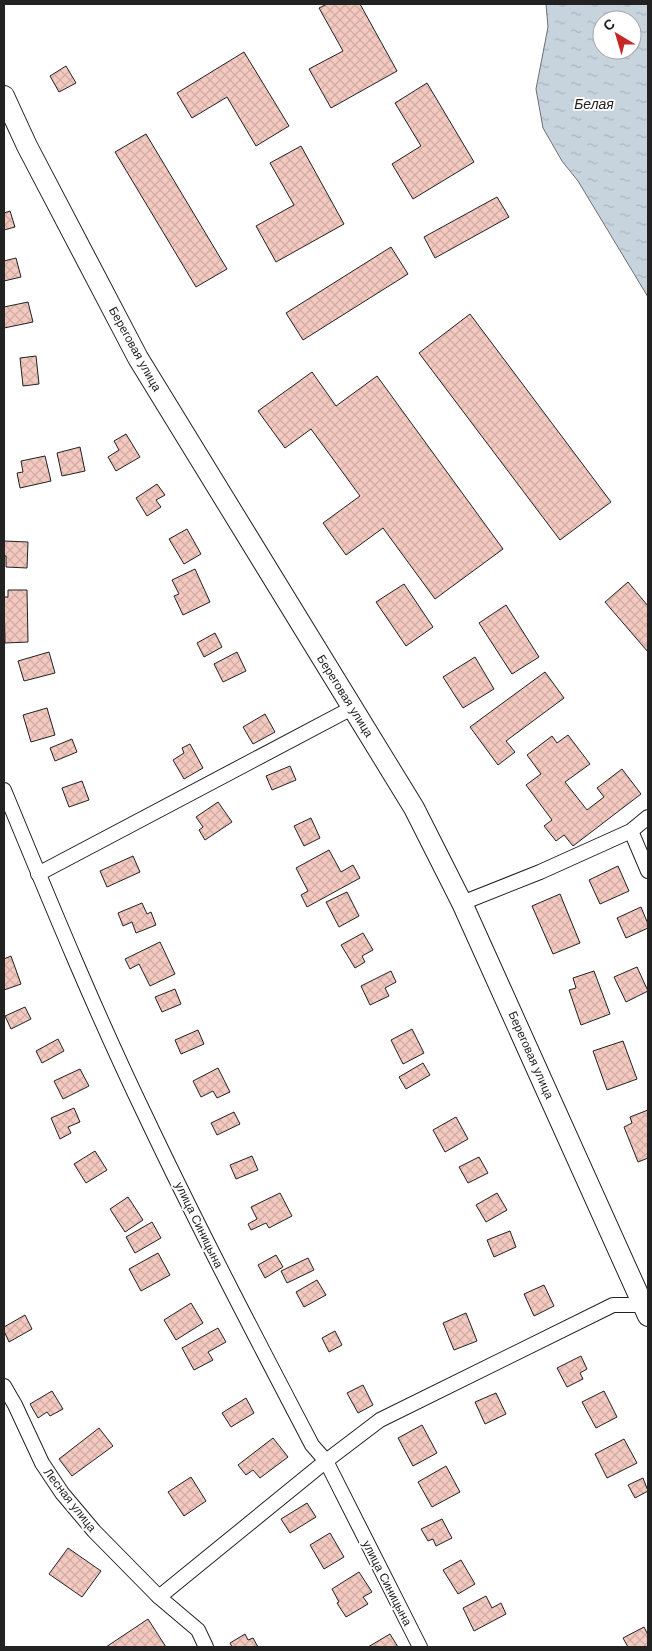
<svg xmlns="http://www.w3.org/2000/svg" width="652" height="1651" font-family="Helvetica,sans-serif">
<defs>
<pattern id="water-ripples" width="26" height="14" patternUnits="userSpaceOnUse" patternTransform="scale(1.25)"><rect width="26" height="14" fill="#c7d3dd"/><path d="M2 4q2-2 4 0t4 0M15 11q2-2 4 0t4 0" fill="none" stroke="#abb5bd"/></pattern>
<pattern id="building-cross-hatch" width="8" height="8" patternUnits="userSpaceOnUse" patternTransform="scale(1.25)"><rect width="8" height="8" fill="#f3c9c0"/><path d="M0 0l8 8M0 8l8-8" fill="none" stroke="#d0aca5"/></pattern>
</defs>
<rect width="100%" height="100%" fill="#fff"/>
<path fill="url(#water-ripples)" stroke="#6f6f6f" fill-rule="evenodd" d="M546 4H648V297L578 181 562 161 543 128 536 89 548 27ZM602 20H632V50H602Z"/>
<g fill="url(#building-cross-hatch)" stroke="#222">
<polygon points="327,4 360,4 397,71 331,108 309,69 343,51 319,8"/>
<polygon points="244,52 289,126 256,146 227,97 192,118 177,93"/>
<polygon points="66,66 76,83 59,92 50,76"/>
<polygon points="427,83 474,162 413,199 392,164 421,146 395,103"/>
<polygon points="146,134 227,269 196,287 115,152"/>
<polygon points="301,146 344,224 276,262 256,226 294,205 270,163"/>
<polygon points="497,197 509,217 435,258 424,237"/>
<polygon points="10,211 15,227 4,230 4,213"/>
<polygon points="391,247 408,274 303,340 286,313"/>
<polygon points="16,258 21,277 4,281 4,261"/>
<polygon points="28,302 33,322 4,328 4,307"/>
<polygon points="470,314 611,502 560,540 419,353"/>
<polygon points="36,356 39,384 23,386 20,358"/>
<polygon points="312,372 336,406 377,376 503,549 435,599 383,528 346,555 323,523 360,496 311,429 285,448 258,411"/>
<polygon points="126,434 140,457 116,471 108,457 119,450 114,441"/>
<polygon points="80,447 85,471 62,476 57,453"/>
<polygon points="45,456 51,481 20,488 17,473 23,472 21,461"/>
<polygon points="157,484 165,495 156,500 161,507 147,516 136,498"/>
<polygon points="187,529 201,554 184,564 169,539"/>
<polygon points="4,541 28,542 27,568 6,567 6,556 4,556"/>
<polygon points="195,569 210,602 183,615 174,596 179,594 172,580"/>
<polygon points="628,582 648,606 648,652 605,602"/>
<polygon points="404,584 433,627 406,646 376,602"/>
<polygon points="8,590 27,590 28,642 5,643 4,597 8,597"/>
<polygon points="506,605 539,657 512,674 479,623"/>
<polygon points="215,633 222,647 204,657 197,643"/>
<polygon points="49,652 55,673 24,681 18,661"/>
<polygon points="237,652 246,671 223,682 214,664"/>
<polygon points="475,657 494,689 463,708 443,677"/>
<polygon points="545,672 564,698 506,741 515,752 498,765 470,727"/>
<polygon points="47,708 55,735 31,742 23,715"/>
<polygon points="265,714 275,732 253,744 243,727"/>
<polygon points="568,735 590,764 565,782 587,810 604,797 597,788 622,769 641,794 573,846 564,835 556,841 544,826 552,820 526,785 541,774 527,755 552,736 557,743"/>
<polygon points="72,739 77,752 55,761 50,748"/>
<polygon points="190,744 203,768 184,779 173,760 184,753 182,748"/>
<polygon points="290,766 296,780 272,790 266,776"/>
<polygon points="82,781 89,800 69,807 62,788"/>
<polygon points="218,802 232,822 205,840 199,830 203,827 196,817"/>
<polygon points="311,818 320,838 304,846 294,826"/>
<polygon points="329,850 341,872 353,865 360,878 307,907 301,895 308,891 296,868"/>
<polygon points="133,856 140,872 107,887 100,871"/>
<polygon points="618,866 629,891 600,904 589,880"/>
<polygon points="347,892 359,916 339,927 326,902"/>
<polygon points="560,894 580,943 553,954 532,906"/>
<polygon points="142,903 147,914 151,912 156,925 136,933 132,922 123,926 118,913"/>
<polygon points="641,907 648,924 648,928 626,938 617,918"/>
<polygon points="363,933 373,950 362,956 365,962 355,968 341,945"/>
<polygon points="160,942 175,974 150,986 139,964 130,969 125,959"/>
<polygon points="11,956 21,984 4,990 4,959"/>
<polygon points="637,967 648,991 626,1002 614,977"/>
<polygon points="391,971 396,982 385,988 389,996 370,1005 361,986"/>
<polygon points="594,971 610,1014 581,1025 569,990 576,988 573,978"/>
<polygon points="175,989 181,1004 162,1012 155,997"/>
<polygon points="25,1007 31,1019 11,1029 5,1016"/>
<polygon points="412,1029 424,1053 403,1064 391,1040"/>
<polygon points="198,1030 204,1044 181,1054 175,1040"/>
<polygon points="58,1039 64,1051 42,1063 36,1051"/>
<polygon points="623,1041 637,1079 607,1090 593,1051"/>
<polygon points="423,1063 430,1075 406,1089 399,1077"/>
<polygon points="218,1068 230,1092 217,1098 213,1091 201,1097 193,1081"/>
<polygon points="80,1069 89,1086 63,1099 54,1081"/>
<polygon points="74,1108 80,1122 68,1127 71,1133 60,1139 51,1118"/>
<polygon points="648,1110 648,1158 638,1162 624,1127 632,1123 630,1117"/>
<polygon points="234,1112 240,1124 217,1135 211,1123"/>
<polygon points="456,1117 468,1139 445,1152 433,1130"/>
<polygon points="95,1151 107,1170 86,1183 74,1164"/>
<polygon points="252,1156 258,1170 236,1179 230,1165"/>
<polygon points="479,1157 488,1173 468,1183 459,1167"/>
<polygon points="280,1193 292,1216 269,1228 266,1223 251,1230 248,1224 257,1219 251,1207"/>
<polygon points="497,1193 507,1210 486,1222 476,1205"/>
<polygon points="128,1197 143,1220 125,1232 110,1209"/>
<polygon points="152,1222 161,1238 135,1253 126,1237"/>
<polygon points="510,1231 516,1247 494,1257 487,1240"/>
<polygon points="158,1253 170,1275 141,1291 129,1269"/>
<polygon points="276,1255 283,1267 265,1278 258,1265"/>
<polygon points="308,1258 314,1270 287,1283 281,1271"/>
<polygon points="317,1280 326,1295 304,1307 296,1292"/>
<polygon points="544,1285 554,1306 534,1316 524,1294"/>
<polygon points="191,1303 203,1323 176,1340 164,1320"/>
<polygon points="466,1313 477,1341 454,1350 443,1323"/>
<polygon points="25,1315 32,1329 9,1342 4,1331 4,1327"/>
<polygon points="218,1328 226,1342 208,1352 213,1360 194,1370 182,1348"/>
<polygon points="335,1331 342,1345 329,1352 322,1338"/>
<polygon points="581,1356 587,1369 580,1373 583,1379 567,1387 557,1368"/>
<polygon points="363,1385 373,1405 358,1413 347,1393"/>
<polygon points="52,1391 63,1409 50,1416 47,1412 38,1418 30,1404"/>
<polygon points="604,1391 617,1417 596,1428 582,1402"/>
<polygon points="496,1393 506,1414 485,1424 475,1402"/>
<polygon points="246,1398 254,1413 231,1427 222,1413"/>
<polygon points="422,1425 437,1453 413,1466 398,1438"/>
<polygon points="99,1428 113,1446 72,1476 59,1459"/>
<polygon points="273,1438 288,1457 260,1478 253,1470 246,1475 238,1465"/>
<polygon points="624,1439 637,1463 607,1478 595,1454"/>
<polygon points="446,1466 460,1492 432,1507 418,1482"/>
<polygon points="191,1477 206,1501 184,1516 168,1492"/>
<polygon points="643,1478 648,1491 635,1498 628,1485"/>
<polygon points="307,1503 316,1517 290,1533 281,1519"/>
<polygon points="442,1519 452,1538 436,1546 433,1539 428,1541 421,1529"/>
<polygon points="330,1533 344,1557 324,1569 310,1545"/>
<polygon points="68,1548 101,1571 82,1597 49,1574"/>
<polygon points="461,1560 475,1584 458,1594 443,1570"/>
<polygon points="359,1572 372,1592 363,1597 368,1604 346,1617 337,1603 339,1602 332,1589"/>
<polygon points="486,1596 492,1608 501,1603 506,1614 474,1631 463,1608"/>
<polygon points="148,1619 166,1647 106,1647"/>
<polygon points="644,1627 648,1635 648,1647 628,1647 623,1638"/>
<polygon points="245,1634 248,1640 253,1638 258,1647 232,1647 230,1643"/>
<polygon points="390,1634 398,1647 368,1647"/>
</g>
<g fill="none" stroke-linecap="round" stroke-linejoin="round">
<defs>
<g id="minor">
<path d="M4 790C49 899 94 1009 145 1115 198 1227 255 1336 312 1445L326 1461 420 1647"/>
<polyline points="631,831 648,871"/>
<polyline points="38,874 352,708"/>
<polyline points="462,903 540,872 631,831 648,817"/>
<polyline points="4,1386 15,1405 42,1463 62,1493 94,1531 159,1597"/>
<polyline points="206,1647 198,1630 159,1597 326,1461 380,1420 613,1305 643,1305 648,1302"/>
</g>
<polyline id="secondary" points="4,96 27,146 138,358 414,808 462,903 648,1316"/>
</defs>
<use href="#minor" stroke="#222" stroke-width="16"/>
<use href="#secondary" stroke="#222" stroke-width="22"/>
<use href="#minor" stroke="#fff" stroke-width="14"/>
<use href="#secondary" stroke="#fff" stroke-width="20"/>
</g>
<g text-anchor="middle" stroke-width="4" stroke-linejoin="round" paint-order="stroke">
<g font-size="12" fill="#222" stroke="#fff">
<text transform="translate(135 349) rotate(61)" y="4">Береговая улица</text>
<text transform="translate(345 696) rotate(58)" y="4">Береговая улица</text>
<text transform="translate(531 1055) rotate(66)" y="4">Береговая улица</text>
<text transform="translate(199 1225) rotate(64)" y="4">улица Синицына</text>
<text transform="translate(70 1500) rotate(52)" y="4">Лесная улица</text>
<text transform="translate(387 1583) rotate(63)" y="4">улица Синицына</text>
</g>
<g font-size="14" font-style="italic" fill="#222" stroke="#fff">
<text x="594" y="109">Белая</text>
</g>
</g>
<rect width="652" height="1651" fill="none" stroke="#222222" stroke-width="10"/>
<g transform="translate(617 35) rotate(322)"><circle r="24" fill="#ffffff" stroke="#a7a7a7"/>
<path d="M0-4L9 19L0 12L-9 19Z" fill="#c62828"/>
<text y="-8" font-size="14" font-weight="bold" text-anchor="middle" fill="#222222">С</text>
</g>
</svg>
